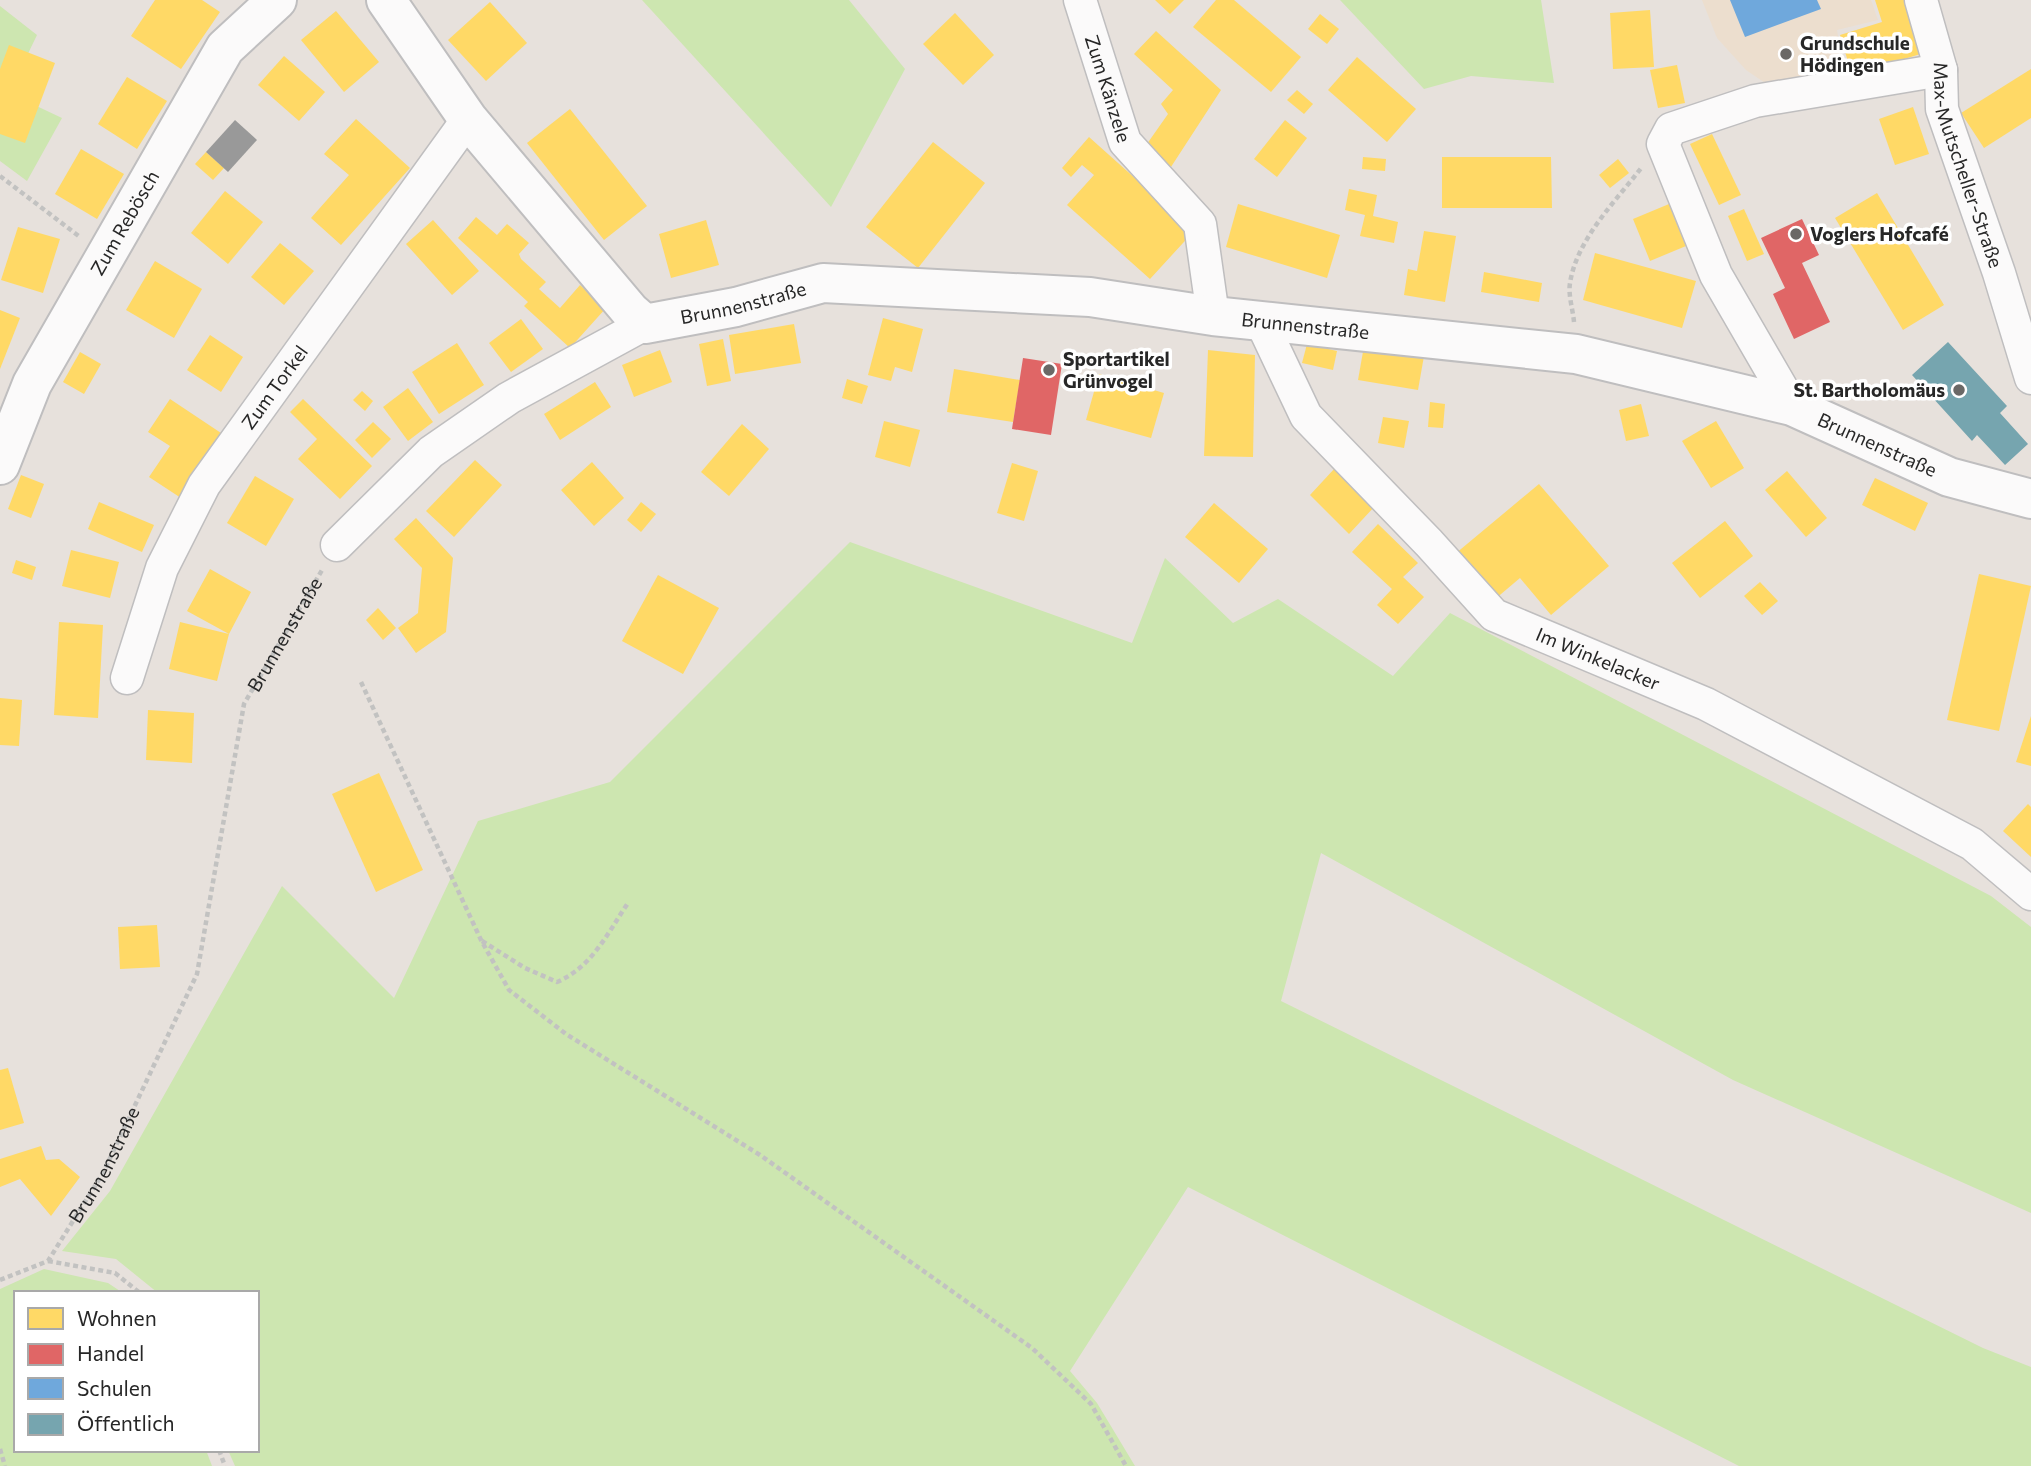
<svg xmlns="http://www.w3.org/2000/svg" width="2031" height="1466" font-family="Commissioner,sans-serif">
<rect width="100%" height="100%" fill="#e7e1dc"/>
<polygon fill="#ecdece" points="1702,0 1871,0 1878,20 1837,30 1845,76 1774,89 1746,70 1717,38"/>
<g fill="#cde6b0">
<polygon points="642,0 849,0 905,69 831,207"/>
<polygon points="1340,0 1541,0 1554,83 1471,76 1424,89"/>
<polygon points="0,6 37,35 9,93 62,118 27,181 0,161"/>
<polygon points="850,542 1132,643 1165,558 1233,623 1278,599 1393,676 1450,613 1991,896 2031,927 2031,1213 1733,1080 1321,853 1281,1001 1983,1348 2031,1367 2031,1466 1739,1466 1188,1187 1070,1371 1097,1403 1135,1466 235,1466 228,1450 257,1450 257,1293 158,1293 116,1259 62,1251 110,1191 282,886 394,998 478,821 610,782"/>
<polygon points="44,1269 108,1283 123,1293 16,1293 16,1450 206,1450 212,1466 0,1466 0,1289"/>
</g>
<g fill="#ffd966">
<polygon points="155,0 202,0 220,12 181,69 131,36"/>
<polygon points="1155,0 1184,0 1170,14"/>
<polygon points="1216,0 1234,0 1301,57 1271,92 1193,27"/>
<polygon points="1875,0 1910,0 1927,52 1852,75 1840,35 1882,22"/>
<polygon points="490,2 527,43 486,81 448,40"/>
<polygon points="1650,10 1654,67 1613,69 1610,13"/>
<polygon points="336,11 379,62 344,92 301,40"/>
<polygon points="955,13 994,55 963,85 923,44"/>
<polygon points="1320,14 1339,29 1327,44 1308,29"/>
<polygon points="1156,31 1221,90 1169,170 1142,151 1168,114 1161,104 1173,90 1134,54"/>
<polygon points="9,45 55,63 25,143 0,134 0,69"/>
<polygon points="284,56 325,92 299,121 258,85"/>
<polygon points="1357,57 1416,109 1387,142 1328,90"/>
<polygon points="1677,65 1685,103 1658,108 1650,70"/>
<polygon points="2031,69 2031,118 1984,148 1961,113"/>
<polygon points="127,77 167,101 137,149 98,124"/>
<polygon points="1297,90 1313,104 1304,114 1287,100"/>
<polygon points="1913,107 1929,154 1895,165 1879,119"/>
<polygon points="570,109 647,206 604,240 527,143"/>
<polygon points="356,119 410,168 341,245 311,218 349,175 324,154"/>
<polygon points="1285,120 1307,138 1277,177 1254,159"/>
<polygon points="1712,134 1741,195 1719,205 1690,144"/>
<polygon points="1089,137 1194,231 1150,279 1067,205 1094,175 1082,165 1071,177 1062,168"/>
<polygon points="933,142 985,183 918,268 866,227"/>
<polygon points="81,149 124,174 97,219 55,194"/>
<polygon points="206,152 224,168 213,180 195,164"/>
<polygon points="1363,157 1386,159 1385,171 1362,169"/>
<polygon points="1442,157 1551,157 1552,208 1442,208"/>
<polygon points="1618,159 1629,173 1610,188 1599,175"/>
<polygon points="1349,189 1377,195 1373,216 1398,222 1394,243 1360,236 1365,215 1345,210"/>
<polygon points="225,191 263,222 228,264 191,233"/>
<polygon points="1877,193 1944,305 1903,330 1835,218"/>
<polygon points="1238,204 1340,235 1327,278 1226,247"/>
<polygon points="1669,204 1686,246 1650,261 1633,219"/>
<polygon points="1744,209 1764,254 1747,261 1728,216"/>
<polygon points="476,217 497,235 507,224 529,243 519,254 521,259 546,282 539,289 560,308 580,285 606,308 570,348 524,306 528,302 458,238"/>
<polygon points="433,220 479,271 452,295 406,244"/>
<polygon points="706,220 719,265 671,278 659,234"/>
<polygon points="18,227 60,239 43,293 1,280"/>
<polygon points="1424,231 1456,236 1445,302 1404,295 1408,269 1417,271"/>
<polygon points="280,243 314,271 284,305 251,277"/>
<polygon points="1595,253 1696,281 1682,328 1583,300"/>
<polygon points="155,261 202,289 174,338 126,310"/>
<polygon points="1484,272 1542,283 1539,302 1481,292"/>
<polygon points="0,310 20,318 0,369"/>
<polygon points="883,318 923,329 912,372 895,367 891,381 868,375"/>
<polygon points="521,319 543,349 511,372 489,343"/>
<polygon points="794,324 801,363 735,374 729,335"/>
<polygon points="210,335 243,357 221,392 187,370"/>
<polygon points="723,339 731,381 707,386 699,344"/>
<polygon points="457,343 484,385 439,414 412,372"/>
<polygon points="1307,344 1337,351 1333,370 1302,363"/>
<polygon points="1364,346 1424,356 1418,390 1358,380"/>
<polygon points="660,350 672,382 634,397 622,365"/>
<polygon points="1208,350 1255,355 1253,457 1204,456"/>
<polygon points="80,352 101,364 84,394 63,382"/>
<polygon points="954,369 1020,380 1013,422 947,412"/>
<polygon points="1099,374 1164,393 1151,438 1086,420"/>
<polygon points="847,379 868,386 862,404 842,398"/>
<polygon points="595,382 611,407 560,440 544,414"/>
<polygon points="408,388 433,422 408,441 383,407"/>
<polygon points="362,391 373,401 365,411 353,400"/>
<polygon points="170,399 224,435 181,498 149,477 170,446 148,432"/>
<polygon points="303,399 372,466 340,499 298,459 317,439 290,412"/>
<polygon points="1430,402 1445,404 1443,428 1428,427"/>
<polygon points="1641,404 1649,436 1626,441 1619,410"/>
<polygon points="1383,417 1409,421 1404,448 1378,443"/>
<polygon points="884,421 920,430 910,467 875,457"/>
<polygon points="1716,421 1744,468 1711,488 1682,441"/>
<polygon points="373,422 391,439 372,458 355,440"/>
<polygon points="742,424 769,449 729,496 701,472"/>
<polygon points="475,460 502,485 454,537 426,511"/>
<polygon points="592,462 624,498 594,526 561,490"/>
<polygon points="1012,463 1038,471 1024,521 997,513"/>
<polygon points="1335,468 1375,506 1349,534 1310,495"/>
<polygon points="1787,471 1827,518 1806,537 1765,490"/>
<polygon points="21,475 44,484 31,518 8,509"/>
<polygon points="255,476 294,499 266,546 227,523"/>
<polygon points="1875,478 1928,503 1915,531 1862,505"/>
<polygon points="1539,484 1609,566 1551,615 1520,578 1494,600 1455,554"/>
<polygon points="99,502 154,525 142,552 88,529"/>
<polygon points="641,502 656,514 641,532 627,520"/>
<polygon points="1214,503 1268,549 1239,583 1185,537"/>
<polygon points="416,518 453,558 446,632 416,653 398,628 418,613 422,568 394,539"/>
<polygon points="1725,521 1753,556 1700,598 1672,563"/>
<polygon points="1378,524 1418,563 1403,577 1424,597 1398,624 1377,605 1392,589 1352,552"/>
<polygon points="71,550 119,562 110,598 62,586"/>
<polygon points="16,560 36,567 32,580 12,573"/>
<polygon points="210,569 251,592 229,634 217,681 169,669 180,622 229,634 187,611"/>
<polygon points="1979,574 2031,586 1999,731 1947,720"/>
<polygon points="658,575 719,608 683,674 622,641"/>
<polygon points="1760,582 1778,601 1762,615 1744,596"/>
<polygon points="378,608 396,628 383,640 366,620"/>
<polygon points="59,622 103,625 98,718 54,715"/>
<polygon points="0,698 22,700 19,746 0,745"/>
<polygon points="148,710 194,713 192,763 146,760"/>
<polygon points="2031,716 2031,766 2016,762"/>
<polygon points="379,773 423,870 376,892 332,794"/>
<polygon points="2028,804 2031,807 2031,857 2003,831"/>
<polygon points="157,925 160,967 120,969 118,927"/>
<polygon points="8,1068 24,1123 0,1130 0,1070"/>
<polygon points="41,1146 46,1160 59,1159 80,1177 51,1216 20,1179 0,1187 0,1159"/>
</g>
<g fill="#e06666">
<polygon points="1802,219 1819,255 1802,263 1830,322 1794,339 1773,294 1785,288 1761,238"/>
<polygon points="1023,358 1062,364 1051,435 1012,429"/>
</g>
<polygon fill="#6fa8dc" points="1730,0 1817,0 1821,9 1745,37"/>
<polygon fill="#76a5af" points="1948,342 2007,406 2000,413 2028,444 2005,465 1977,435 1972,441 1912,375"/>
<polygon fill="#999" points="235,120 257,140 228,172 206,152"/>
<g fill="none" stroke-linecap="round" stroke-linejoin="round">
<defs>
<g id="street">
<path id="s2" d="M1080 0 1125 142 1200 224 1213 316"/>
<path id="s3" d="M1921 0 1941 70 1942 109 1999 273 2031 378"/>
<path id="s4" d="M1260 319 1306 416 1429 543 1494 615 1706 704 1972 844 2031 894"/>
<polyline points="1792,406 1716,275 1663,144 1671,129 1755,101 1941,70"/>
<polyline points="337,545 431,452 509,398 645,324"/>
<path id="s5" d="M127 678 162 568 204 485 468 119"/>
</g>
<g id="secondary">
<path id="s6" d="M386 0 468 119 630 311 645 324 736 307 823 283 1090 297 1213 316 1576 354 1792 406 1949 477 2031 499"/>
<path id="s7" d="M0 465 32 384 225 48 277 0"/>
</g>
</defs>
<use href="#street" stroke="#bfbebf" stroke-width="35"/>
<use href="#secondary" stroke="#bfbebf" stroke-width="42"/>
<g stroke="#c2c2c1" stroke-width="4.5" stroke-dasharray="5 3.5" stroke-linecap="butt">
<polyline points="0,176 80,237"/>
<path d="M1574 322C1573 310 1568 295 1570 283 1577 239 1615 202 1642 167"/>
<polyline points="361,682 481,940 509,990 566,1034 760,1155 1032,1348 1091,1404 1126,1466"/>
<path d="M482 941 525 968 557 982C592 967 607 934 628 903"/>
<polyline points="48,1261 115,1273 140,1293"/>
<path id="s1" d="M0 1280 48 1261 103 1173 197 974 244 704 322 570"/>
<polyline points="0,1449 5,1466"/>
<polyline points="219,1450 225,1466"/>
</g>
<use href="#street" stroke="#fbfafa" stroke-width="32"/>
<use href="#secondary" stroke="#fbfafa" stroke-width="38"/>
</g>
<g fill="#6a6866" stroke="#fff" stroke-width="2.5">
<circle cx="1786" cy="54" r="7"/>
<circle cx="1796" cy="234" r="7"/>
<circle cx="1049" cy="370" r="7"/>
<circle cx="1959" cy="390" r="7"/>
</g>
<g text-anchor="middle" stroke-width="7" stroke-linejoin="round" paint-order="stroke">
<g font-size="19" font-weight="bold" fill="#272727" stroke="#fff" text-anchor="start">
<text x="1800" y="50">Grundschule<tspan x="1800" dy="22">Hödingen</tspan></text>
<text x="1810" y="241">Voglers Hofcafé</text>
<text x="1063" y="366">Sportartikel<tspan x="1063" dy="22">Grünvogel</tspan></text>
<text x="1945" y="397" text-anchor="end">St. Bartholomäus</text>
</g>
<g font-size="19" fill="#272727" stroke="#fff">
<text dy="7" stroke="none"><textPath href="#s2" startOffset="93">Zum Känzele</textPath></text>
<text dy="7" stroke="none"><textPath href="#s3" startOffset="172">Max-Mutscheller-Straße</textPath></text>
<text dy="7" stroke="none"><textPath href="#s7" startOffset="273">Zum Rebösch</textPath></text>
<text dy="7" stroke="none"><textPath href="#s6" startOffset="516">Brunnenstraße</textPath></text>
<text dy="7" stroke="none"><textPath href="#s6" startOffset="1083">Brunnenstraße</textPath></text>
<text dy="7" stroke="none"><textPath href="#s5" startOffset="329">Zum Torkel</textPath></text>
<text dy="7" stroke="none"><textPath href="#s6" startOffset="1671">Brunnenstraße</textPath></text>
<text dy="7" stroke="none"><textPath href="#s1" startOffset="730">Brunnenstraße</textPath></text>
<text dy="7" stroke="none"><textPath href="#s4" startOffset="494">Im Winkelacker</textPath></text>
<text dy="7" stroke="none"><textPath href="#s1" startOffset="163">Brunnenstraße</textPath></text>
</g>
</g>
<rect x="14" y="1291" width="245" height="161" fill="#ffffff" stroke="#a9a9a9" stroke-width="2"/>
<rect x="28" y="1308" width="35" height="21" fill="#ffd966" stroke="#a9a9a9" stroke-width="2"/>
<text x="77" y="1326" font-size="21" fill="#272727">Wohnen</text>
<rect x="28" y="1344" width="35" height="21" fill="#e06666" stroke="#a9a9a9" stroke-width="2"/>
<text x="77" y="1361" font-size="21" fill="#272727">Handel</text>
<rect x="28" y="1378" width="35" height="21" fill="#6fa8dc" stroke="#a9a9a9" stroke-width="2"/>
<text x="77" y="1396" font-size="21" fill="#272727">Schulen</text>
<rect x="28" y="1414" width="35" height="21" fill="#76a5af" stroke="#a9a9a9" stroke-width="2"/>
<text x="77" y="1431" font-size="21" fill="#272727">Öffentlich</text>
</svg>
